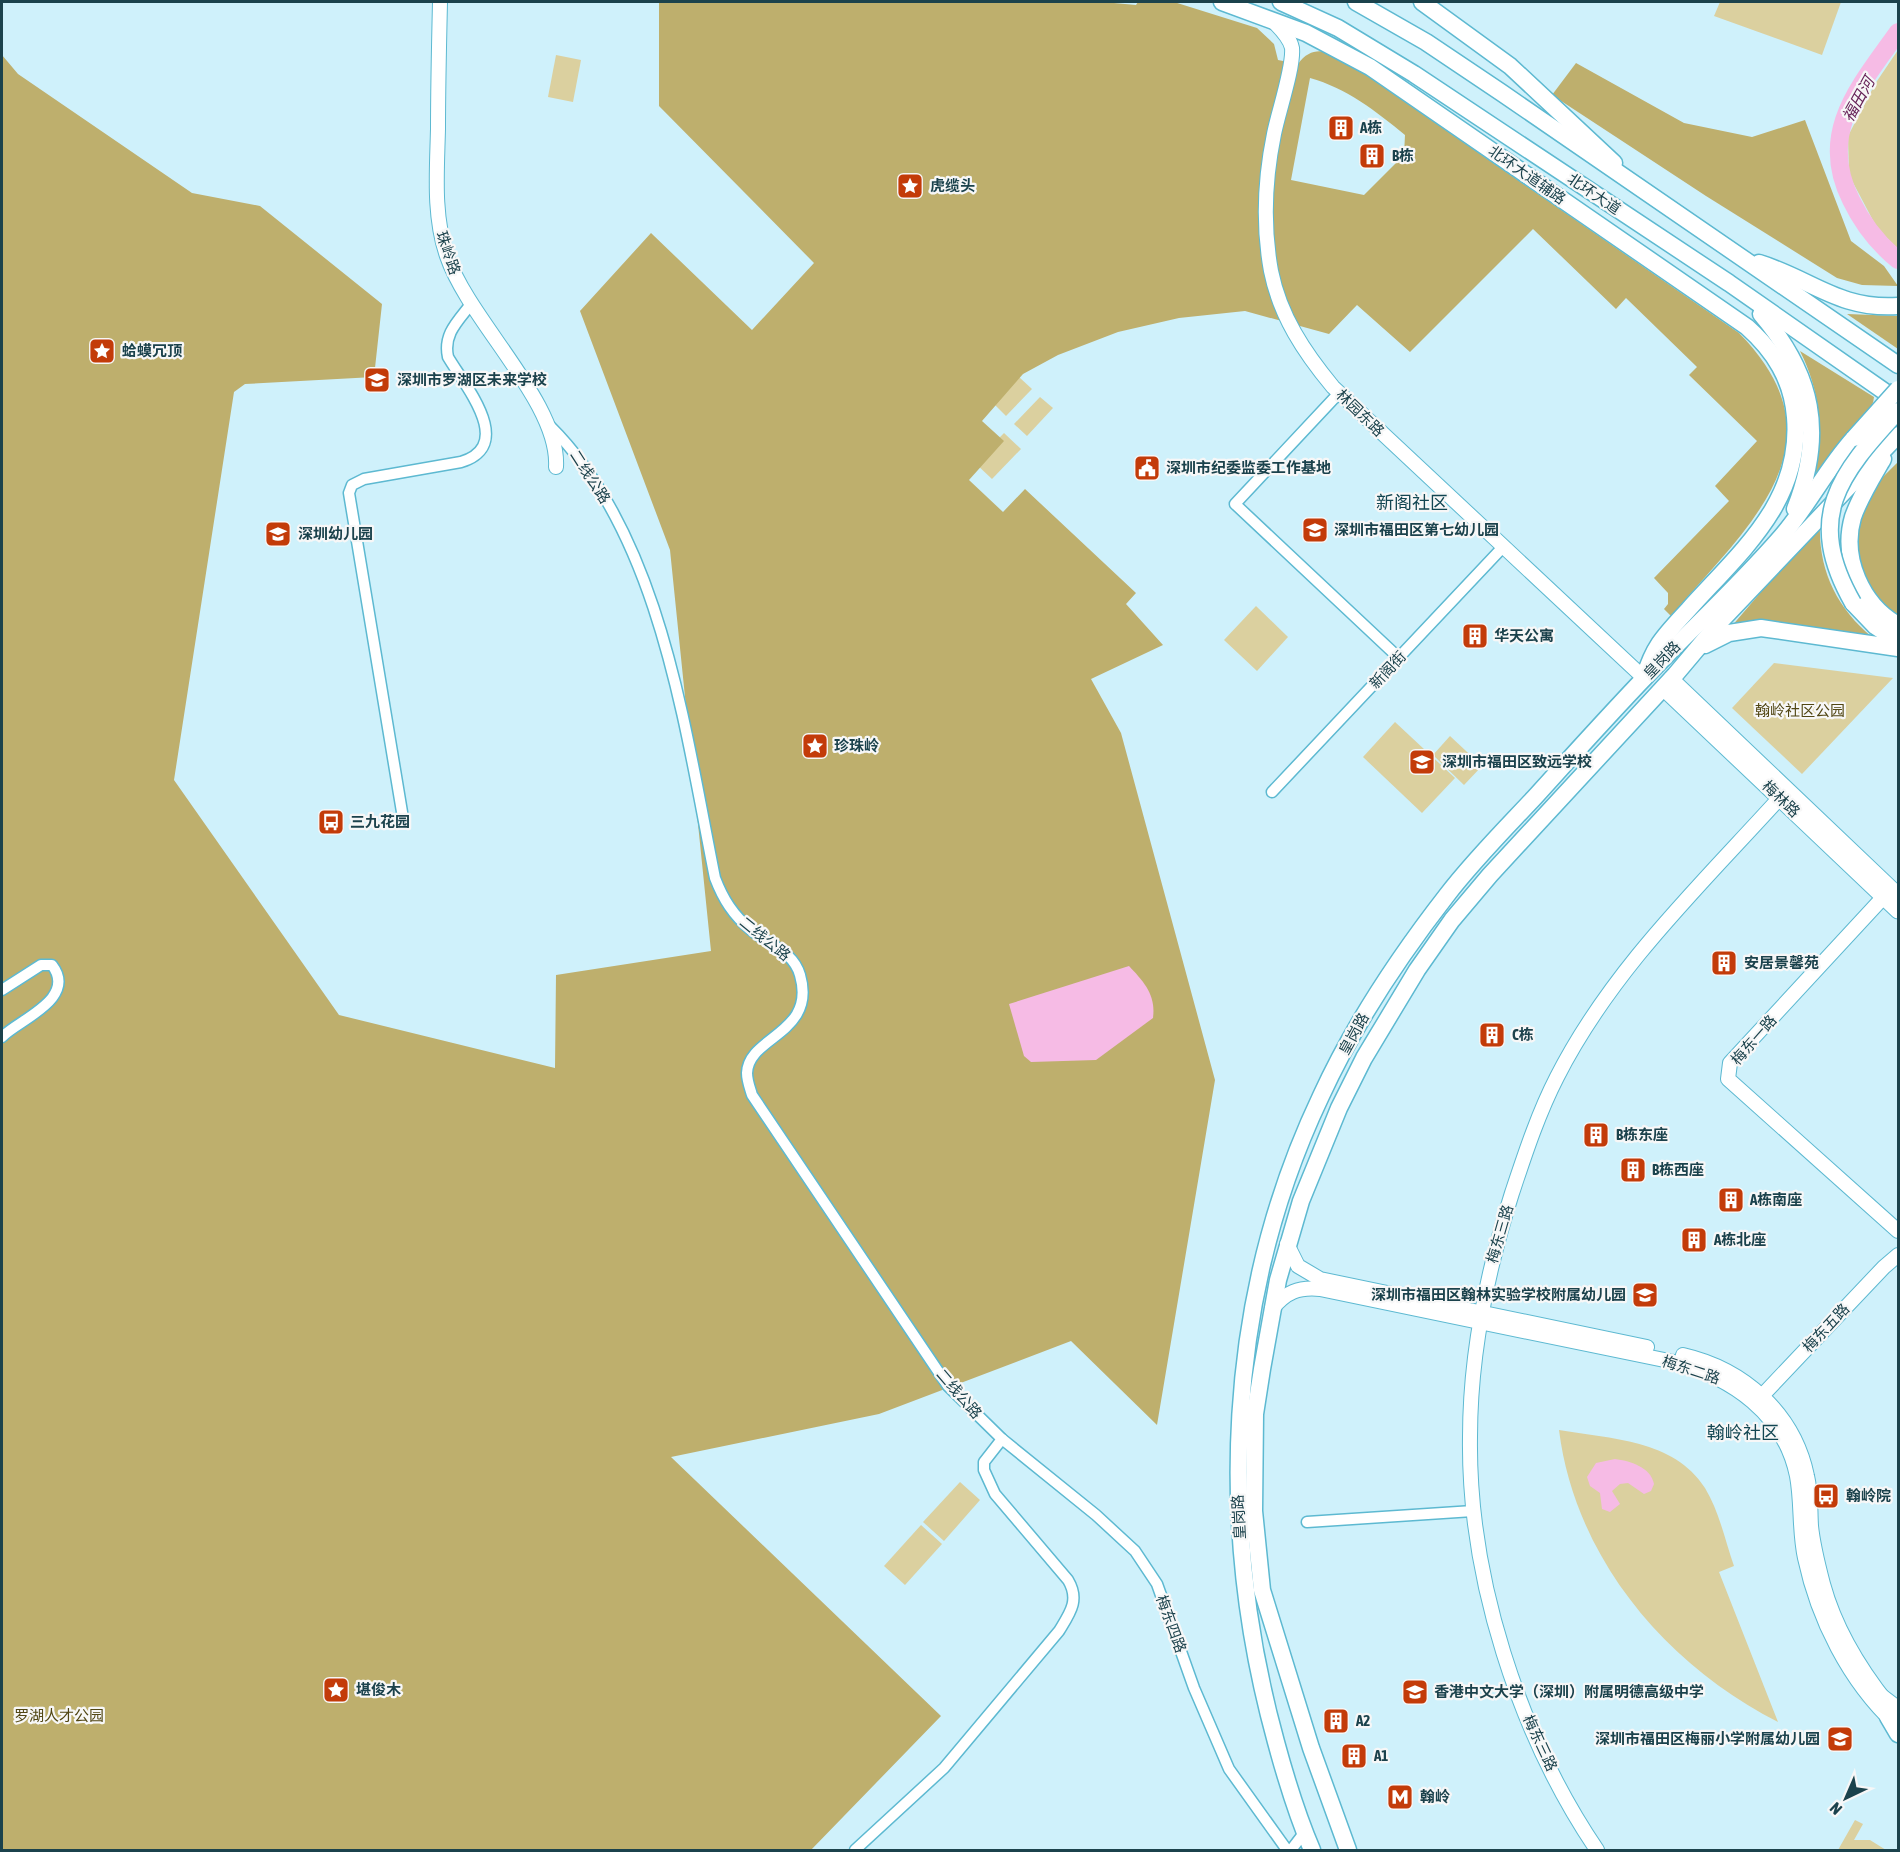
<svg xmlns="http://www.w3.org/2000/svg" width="1900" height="1852" font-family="'Asap Condensed','Noto Sans SC',sans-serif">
<rect width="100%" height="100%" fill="#cff1fb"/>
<g fill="#dbd09f">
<polygon points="1720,2 1841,2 1822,55 1714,16"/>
<polygon points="1898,50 1898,249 1877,228 1849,175 1848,136 1875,84"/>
<polygon points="556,55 581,60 573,102 548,97"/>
<polygon points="1019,377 1032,389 1006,416 994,404"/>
<polygon points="1040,397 1053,408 1027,436 1014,424"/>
<polygon points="1004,433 1021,449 992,479 975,463"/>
<polygon points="1256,606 1288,637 1257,671 1224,640"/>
<polygon points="1774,663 1893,678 1802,774 1732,708"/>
<polygon points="1395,722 1455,778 1422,813 1363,757"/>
<polygon points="1450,736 1482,766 1464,785 1433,755"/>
<path d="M1559 1430C1610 1439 1674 1439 1705 1488 1719 1511 1725 1540 1734 1566L1719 1572 1778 1722C1666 1665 1575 1558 1559 1430Z"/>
<polygon points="960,1482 980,1500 944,1541 923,1522"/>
<polygon points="921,1525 942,1544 905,1585 884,1566"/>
<polygon points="1855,1820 1863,1824 1854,1840 1870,1840 1886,1850 1838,1850"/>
</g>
<g fill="#beaf6d" fill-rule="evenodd">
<path d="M659 2H1103L1136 5 1138 2H1174L1257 28 1274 44 1278 60 1298 64C1319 35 1346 63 1369 77L1739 333C1849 445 1746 527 1671 616L1664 609 1668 604V593L1654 578 1729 501 1715 486 1757 441 1689 375 1697 367 1626 298 1616 309 1533 229 1410 352 1357 305 1329 334 1245 311 1179 318 1118 332 1058 355 1023 374 982 421 1004 441 969 480 1003 512 1025 489 1136 593 1126 604 1163 645 1091 679 1121 733 1215 1080 1157 1425 1071 1341 879 1414 671 1457 941 1716 811 1850H2V55L18 74 192 193 260 206 382 304 374 377 245 384 234 392 174 780 339 1015 555 1068 556 975 711 951 670 550 580 311 651 233 752 330 814 263 659 106ZM1310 78C1346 88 1376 111 1405 135L1404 155 1364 195 1291 180Z"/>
<polygon points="1576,63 1684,123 1752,137 1805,120 1851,241 1884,266 1898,286 1862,285 1837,278 1706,196 1552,95"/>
<polygon points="1847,314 1898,316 1898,349"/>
<path d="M1800 351 1874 397C1873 418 1830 457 1815 474 1824 430 1820 391 1800 351Z"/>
<path d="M1898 462V618C1859 586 1844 534 1873 489 1880 479 1890 470 1898 462Z"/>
<path d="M1820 523C1818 570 1837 608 1872 637L1731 627Z"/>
</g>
<g fill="#f6bbe5">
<path d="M1129 966C1144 982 1156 995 1153 1018L1096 1060 1031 1062 1024 1056 1009 1004Z"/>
<path d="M1615 1459C1630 1461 1651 1467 1654 1484L1651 1491 1644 1494 1628 1483 1620 1484 1612 1491 1620 1504 1610 1512 1602 1509 1600 1493 1590 1486 1587 1477 1596 1463Z"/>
</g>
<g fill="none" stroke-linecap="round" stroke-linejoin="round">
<path stroke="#f6bbe5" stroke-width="18" d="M1898 32C1860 86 1817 132 1851 200 1863 225 1877 243 1898 260"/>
<defs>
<g id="minor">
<polyline points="1339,393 1235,504 1399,658"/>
<path d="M550 426C661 536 685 730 715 878 723 899 733 915 751 930 769 945 793 951 800 975 817 1034 748 1036 747 1073 747 1081 750 1088 752 1095L948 1386 1002 1439 1096 1515 1135 1551 1157 1584 1194 1688 1229 1769 1287 1850"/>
<polyline points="1272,792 1503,547"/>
<path d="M403 818 349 493 352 485 364 479 461 462C516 445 465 386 448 357 443 334 458 321 471 304"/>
<path d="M2 990 41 965H52C78 999 18 1020 2 1037"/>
<polyline points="1307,1522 1473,1511"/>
<path d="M855 1850 944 1768 1059 1631C1070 1613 1080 1600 1068 1580L995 1494 984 1470V1462L1002 1439"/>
<polyline points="1291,1850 1304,1833"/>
</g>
<g id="tertiary">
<path d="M440 2C439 44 438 87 438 129 437 171 433 216 447 256 469 321 560 403 556 467"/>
<path d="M1274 22C1281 29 1290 38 1292 48 1294 67 1278 113 1274 134 1265 178 1263 227 1271 271 1280 316 1304 352 1333 387L1644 678"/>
<polyline points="1890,890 1730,1063 1728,1079 1898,1231"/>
<polyline points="1287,1244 1298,1266 1320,1279 1647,1347"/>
<path d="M1272 1309C1286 1292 1298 1287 1320 1289L1674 1362C1732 1378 1784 1413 1797 1476 1802 1503 1799 1531 1805 1558 1818 1619 1849 1681 1895 1724"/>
<path d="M1683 1355C1744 1369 1794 1413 1807 1476 1811 1492 1810 1509 1811 1526 1813 1546 1818 1565 1823 1584 1835 1628 1860 1669 1888 1704"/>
<polyline points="1758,1400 1884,1267 1898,1255"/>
<path d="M1597 1850C1519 1735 1468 1577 1470 1437 1470 1354 1487 1272 1512 1193 1525 1154 1538 1114 1557 1077 1613 967 1703 883 1785 792"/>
</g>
<g id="secondary">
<polyline points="1671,679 1898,895"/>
<polyline points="1663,688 1898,911"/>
<polyline points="1881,1696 1898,1709"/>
</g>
<g id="primary">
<path d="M1222 2 1306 33 1370 67 1747 327C1774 351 1792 379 1795 417 1802 502 1740 552 1688 610 1665 635 1654 645 1644 678"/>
<polyline points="1422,2 1510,66 1614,163"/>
<polyline points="1888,1717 1898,1734"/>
</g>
<g id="trunk">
<polyline points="1224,2 1235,6"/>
<polyline points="1281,2 1338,28 1414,74 1729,283 1898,401"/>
<polyline points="1356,2 1426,42 1502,93 1898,365"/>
<path d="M1759 263C1811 279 1839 310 1898 306"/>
<path d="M1761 314C1813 375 1825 433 1795 509"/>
<path d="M1883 459C1872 478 1860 497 1853 517 1841 558 1862 605 1898 625"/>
<polyline points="1853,603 1875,626 1898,641"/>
<polyline points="1705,645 1729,633 1761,628 1898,648"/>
<path d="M1312 1850C1297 1815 1286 1779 1276 1742 1217 1528 1225 1298 1321 1096 1354 1024 1398 958 1447 895 1473 861 1504 830 1534 798 1574 754 1614 709 1656 666 1698 623 1742 582 1781 537 1808 506 1826 469 1854 438"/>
<polyline points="1348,1850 1311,1748 1262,1590 1254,1511 1255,1414 1262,1369 1278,1280 1301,1201 1339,1108 1364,1058 1417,970 1452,920 1490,875 1675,675 1718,624 1898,435"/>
</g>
</defs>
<use href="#minor" stroke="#5db9d1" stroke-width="13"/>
<use href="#tertiary" stroke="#5db9d1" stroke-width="16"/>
<use href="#secondary" stroke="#5db9d1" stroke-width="17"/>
<use href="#primary" stroke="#5db9d1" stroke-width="19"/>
<use href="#trunk" stroke="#5db9d1" stroke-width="19"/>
<use href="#minor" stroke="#fff" stroke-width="10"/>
<use href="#tertiary" stroke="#fff" stroke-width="14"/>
<use href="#secondary" stroke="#fff" stroke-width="15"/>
<use href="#primary" stroke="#fff" stroke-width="16"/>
<use href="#trunk" stroke="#fff" stroke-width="16"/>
<defs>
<g id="trunk-bridge">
<polyline points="1854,438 1898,389"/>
<path d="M1853 603C1804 517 1839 475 1898 411"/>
</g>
</defs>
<use href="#trunk-bridge" stroke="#5db9d1" stroke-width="19" stroke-linecap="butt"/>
<use href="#trunk-bridge" stroke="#fff" stroke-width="16"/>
</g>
<defs>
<symbol id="building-square" viewBox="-11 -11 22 22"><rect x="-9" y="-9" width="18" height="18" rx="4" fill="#c33b09" stroke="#f7f7f7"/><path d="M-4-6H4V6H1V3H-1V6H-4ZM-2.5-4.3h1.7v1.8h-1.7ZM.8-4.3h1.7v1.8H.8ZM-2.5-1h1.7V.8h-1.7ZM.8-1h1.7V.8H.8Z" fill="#fff"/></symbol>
<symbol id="sight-square" viewBox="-11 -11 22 22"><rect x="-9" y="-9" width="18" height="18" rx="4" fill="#c33b09" stroke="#f7f7f7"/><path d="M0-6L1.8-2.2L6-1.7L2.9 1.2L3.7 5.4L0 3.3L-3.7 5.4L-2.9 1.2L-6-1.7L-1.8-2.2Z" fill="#fff"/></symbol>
<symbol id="school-square" viewBox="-11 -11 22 22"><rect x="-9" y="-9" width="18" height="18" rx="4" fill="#c33b09" stroke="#f7f7f7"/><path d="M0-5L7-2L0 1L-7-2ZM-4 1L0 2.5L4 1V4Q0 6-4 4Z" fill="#fff"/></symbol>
<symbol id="civic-square" viewBox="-11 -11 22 22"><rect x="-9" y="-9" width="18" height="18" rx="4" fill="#c33b09" stroke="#f7f7f7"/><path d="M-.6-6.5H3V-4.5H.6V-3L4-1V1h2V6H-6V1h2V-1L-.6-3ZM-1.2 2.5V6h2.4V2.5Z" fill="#fff"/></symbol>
<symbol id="bus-square" viewBox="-11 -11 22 22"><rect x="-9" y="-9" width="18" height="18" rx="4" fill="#c33b09" stroke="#f7f7f7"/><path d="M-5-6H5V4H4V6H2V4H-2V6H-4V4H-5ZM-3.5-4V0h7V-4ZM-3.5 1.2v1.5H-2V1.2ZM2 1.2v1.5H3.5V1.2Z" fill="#fff"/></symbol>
<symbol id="metro-square" viewBox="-11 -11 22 22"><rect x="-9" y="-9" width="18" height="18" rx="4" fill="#c33b09" stroke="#f7f7f7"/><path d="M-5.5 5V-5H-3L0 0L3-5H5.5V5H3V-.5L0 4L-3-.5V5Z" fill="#fff"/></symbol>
</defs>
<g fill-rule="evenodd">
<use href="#building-square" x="1326" y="113" width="30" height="30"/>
<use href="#building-square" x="1357" y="141" width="30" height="30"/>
<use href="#sight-square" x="895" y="171" width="30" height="30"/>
<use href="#sight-square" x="87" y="336" width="30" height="30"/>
<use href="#school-square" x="362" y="365" width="30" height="30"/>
<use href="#civic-square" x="1132" y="453" width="30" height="30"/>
<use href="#school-square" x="1300" y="515" width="30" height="30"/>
<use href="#school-square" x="263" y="519" width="30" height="30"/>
<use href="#building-square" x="1460" y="621" width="30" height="30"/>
<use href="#sight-square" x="800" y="731" width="30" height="30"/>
<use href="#school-square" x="1407" y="747" width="30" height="30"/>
<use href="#bus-square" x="316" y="807" width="30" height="30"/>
<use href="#building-square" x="1709" y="948" width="30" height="30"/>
<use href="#building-square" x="1477" y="1020" width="30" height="30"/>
<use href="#building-square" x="1581" y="1120" width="30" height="30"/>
<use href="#building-square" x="1618" y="1155" width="30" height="30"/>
<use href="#building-square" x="1716" y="1185" width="30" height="30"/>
<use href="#building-square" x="1679" y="1225" width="30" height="30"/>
<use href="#school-square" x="1630" y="1280" width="30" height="30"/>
<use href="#bus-square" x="1811" y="1481" width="30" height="30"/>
<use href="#sight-square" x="321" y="1675" width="30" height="30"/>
<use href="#school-square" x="1400" y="1677" width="30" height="30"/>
<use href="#building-square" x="1321" y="1706" width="30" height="30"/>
<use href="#school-square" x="1825" y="1724" width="30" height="30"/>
<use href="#building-square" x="1339" y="1741" width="30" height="30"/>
<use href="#metro-square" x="1385" y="1782" width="30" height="30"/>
</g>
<g text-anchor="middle" stroke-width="4.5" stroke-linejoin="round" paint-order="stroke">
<g font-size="15" font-weight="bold" fill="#1b424c" stroke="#f7f7f7" text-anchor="start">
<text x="1360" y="133">A栋</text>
<text x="1392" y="161">B栋</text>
<text x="930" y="191">虎缆头</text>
<text x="122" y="356">蛤蟆冗顶</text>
<text x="397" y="385">深圳市罗湖区未来学校</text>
<text x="1166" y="473">深圳市纪委监委工作基地</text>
<text x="1334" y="535">深圳市福田区第七幼儿园</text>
<text x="298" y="539">深圳幼儿园</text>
<text x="1494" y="641">华天公寓</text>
<text x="834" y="751">珍珠岭</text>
<text x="1442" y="767">深圳市福田区致远学校</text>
<text x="350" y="827">三九花园</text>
<text x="1744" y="968">安居景馨苑</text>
<text x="1512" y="1040">C栋</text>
<text x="1616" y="1140">B栋东座</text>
<text x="1652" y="1175">B栋西座</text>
<text x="1750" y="1205">A栋南座</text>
<text x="1714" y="1245">A栋北座</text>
<text x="1626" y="1300" text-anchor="end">深圳市福田区翰林实验学校附属幼儿园</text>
<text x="1846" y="1501">翰岭院</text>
<text x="356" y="1695">堪俊木</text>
<text x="1434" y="1697">香港中文大学（深圳）附属明德高级中学</text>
<text x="1356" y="1726">A2</text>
<text x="1820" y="1744" text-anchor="end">深圳市福田区梅丽小学附属幼儿园</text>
<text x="1374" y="1761">A1</text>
<text x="1420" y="1802">翰岭</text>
</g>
<g font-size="15" fill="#1b424c" stroke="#f7f7f7">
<text transform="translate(1527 175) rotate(35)" y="5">北环大道辅路</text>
<text transform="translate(1594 194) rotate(34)" y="5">北环大道</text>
<text transform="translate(448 253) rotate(71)" y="5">珠岭路</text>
<text transform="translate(1360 413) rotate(44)" y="5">林园东路</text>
<text transform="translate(590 477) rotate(57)" y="5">二线公路</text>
<text transform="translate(1662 660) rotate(-46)" y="5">皇岗路</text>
<text transform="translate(1388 670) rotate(-47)" y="5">新阁街</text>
<text transform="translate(1781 799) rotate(44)" y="5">梅林路</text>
<text transform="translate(765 939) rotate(39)" y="5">二线公路</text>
<text transform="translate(1354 1034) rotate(-61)" y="5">皇岗路</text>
<text transform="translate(1754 1040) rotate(-49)" y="5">梅东一路</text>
<text transform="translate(1500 1234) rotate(-74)" y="5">梅东三路</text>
<text transform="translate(1826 1328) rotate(-47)" y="5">梅东五路</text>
<text transform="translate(1691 1370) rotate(18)" y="5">梅东二路</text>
<text transform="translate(959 1394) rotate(49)" y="5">二线公路</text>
<text transform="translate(1239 1517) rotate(-93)" y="5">皇岗路</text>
<text transform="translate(1171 1624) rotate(70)" y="5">梅东四路</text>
<text transform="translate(1540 1743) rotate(65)" y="5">梅东三路</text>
</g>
<g font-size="15" fill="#514613" stroke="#f7f7f7">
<text x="1800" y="716">翰岭社区公园</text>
<text x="59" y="1721">罗湖人才公园</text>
</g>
<g font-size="16" font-style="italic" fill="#672459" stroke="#f7f7f7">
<text transform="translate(1858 99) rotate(-61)" y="6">福田河</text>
</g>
<g font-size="18" fill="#124652" stroke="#f7f7f7">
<text x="1412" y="509">新阁社区</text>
<text x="1743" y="1439">翰岭社区</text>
</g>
</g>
<rect width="1900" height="1852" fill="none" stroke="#1b424c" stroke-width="6"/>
<g transform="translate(1846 1798) rotate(224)" stroke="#f7f7f7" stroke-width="4.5" paint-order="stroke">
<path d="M0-4.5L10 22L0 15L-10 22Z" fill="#1b424c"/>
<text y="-9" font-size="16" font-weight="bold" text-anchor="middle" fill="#1b424c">N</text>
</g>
</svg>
